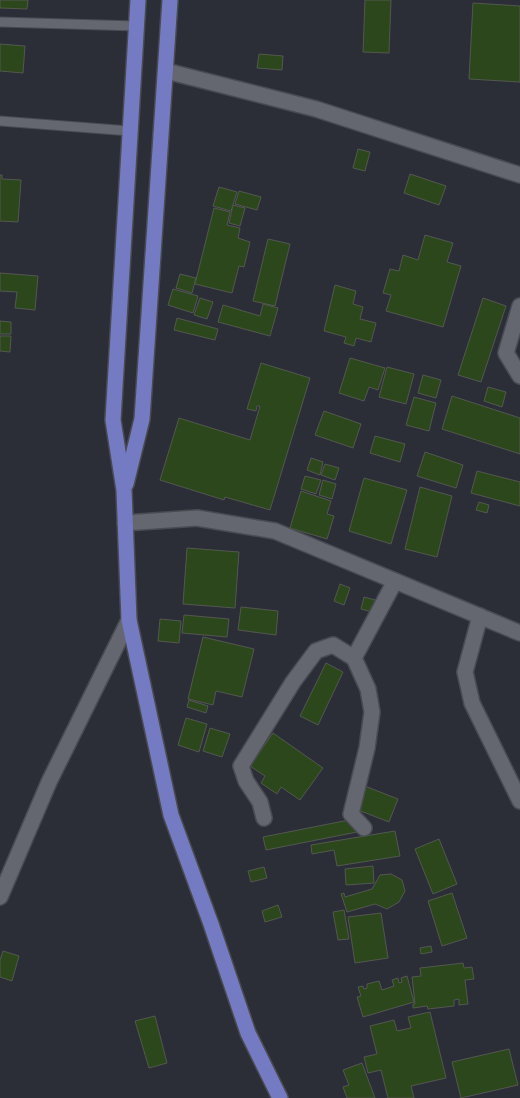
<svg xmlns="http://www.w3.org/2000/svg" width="520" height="1098" font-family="'Fira Sans',sans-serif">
<rect width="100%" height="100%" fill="#2c2e37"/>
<g fill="#2d471d" stroke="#52584f">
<polygon points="0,0 28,0 27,9 0,8"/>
<polygon points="365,0 391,0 389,53 363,52"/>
<polygon points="473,3 520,6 520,82 469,79"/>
<polygon points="0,44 25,46 23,73 0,71"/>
<polygon points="259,54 283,56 282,70 257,68"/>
<polygon points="358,149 370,152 365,171 353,168"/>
<polygon points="410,174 446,186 439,205 404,193"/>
<polygon points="0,175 2,175 2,179 21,180 18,222 0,221"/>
<polygon points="219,187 237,192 231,211 213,206"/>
<polygon points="239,191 261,197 257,210 235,204"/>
<polygon points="233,205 245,208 240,226 229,223"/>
<polygon points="214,208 230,212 227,225 240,228 238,238 250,242 244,267 239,266 232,293 195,284"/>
<polygon points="425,235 453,243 447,262 461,266 443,327 386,311 391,295 383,293 390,269 399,271 403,255 418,260"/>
<polygon points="268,239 290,244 275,306 253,301"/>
<polygon points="0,273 38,276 35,310 15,308 17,292 0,291"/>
<polygon points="180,274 196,278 192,293 176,288"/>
<polygon points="335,285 356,291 353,304 363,307 360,319 376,323 371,342 356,338 354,346 344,343 346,337 324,331"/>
<polygon points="173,289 198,296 193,313 168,305"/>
<polygon points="200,298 213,302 207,319 194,315"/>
<polygon points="483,298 506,306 481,382 458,375"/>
<polygon points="263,304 278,308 270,336 218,322 223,305 260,316"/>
<polygon points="177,318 218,329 215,340 174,330"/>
<polygon points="0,321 11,322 11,334 0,334"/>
<polygon points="0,336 11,336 10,352 0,351"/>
<polygon points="350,358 385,368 378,390 369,387 364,401 339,393"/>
<polygon points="261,363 310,378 270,510 225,497 224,500 160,480 179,418 250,440 260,406 257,406 256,411 247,409"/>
<polygon points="387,367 414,374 406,404 379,397"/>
<polygon points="423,375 441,380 436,398 418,393"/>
<polygon points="488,387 506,392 502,407 484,401"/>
<polygon points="452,396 520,418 520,454 442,429"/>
<polygon points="414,397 436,403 429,431 406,425"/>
<polygon points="324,411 361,424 353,448 315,435"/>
<polygon points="375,436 405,444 400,462 370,453"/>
<polygon points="425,452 463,465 456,488 417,476"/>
<polygon points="311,458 323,462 320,475 307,470"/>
<polygon points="325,464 339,468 335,480 321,475"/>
<polygon points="477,471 520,482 520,506 471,493"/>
<polygon points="305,476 321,480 316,494 301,489"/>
<polygon points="364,478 407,490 391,544 349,531"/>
<polygon points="323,480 336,484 332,499 319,495"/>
<polygon points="420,487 452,496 437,557 405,549"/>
<polygon points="301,491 331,501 327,514 334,516 327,539 290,528"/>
<polygon points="479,502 489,505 487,513 476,510"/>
<polygon points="187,548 239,552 235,608 183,604"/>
<polygon points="340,584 350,588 344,605 334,601"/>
<polygon points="364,597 375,600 372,612 361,609"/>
<polygon points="241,607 278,611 276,635 238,630"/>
<polygon points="184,615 229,619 227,637 182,633"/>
<polygon points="160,619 181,621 179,643 158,641"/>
<polygon points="203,637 254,649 242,697 216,691 213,705 188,699"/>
<polygon points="326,663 343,672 318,725 300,716"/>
<polygon points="189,700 208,706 206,713 187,707"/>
<polygon points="186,718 207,724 199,752 178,745"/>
<polygon points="210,728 230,734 222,757 203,751"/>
<polygon points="273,733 323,768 300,800 281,787 277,794 261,783 265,776 250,766"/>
<polygon points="362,785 398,799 389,822 353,808"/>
<polygon points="354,819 357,832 266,850 263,837"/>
<polygon points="395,831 400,856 337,866 334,850 312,854 311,845"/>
<polygon points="439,839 457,884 433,894 415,849"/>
<polygon points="373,866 374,883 346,885 345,869"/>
<polygon points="264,867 267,878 251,882 248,871"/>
<polygon points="391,874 402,880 405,891 399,902 387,909 375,904 347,912 341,894 344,893 345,897 372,889 380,875"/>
<polygon points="452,893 467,938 442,946 428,901"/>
<polygon points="278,905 282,917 265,922 262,911"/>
<polygon points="344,910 349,939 338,940 333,912"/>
<polygon points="381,913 388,958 355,963 348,917"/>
<polygon points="431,946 432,952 421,954 420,948"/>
<polygon points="3,951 19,956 12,981 0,977 0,960"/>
<polygon points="463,963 464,968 472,967 474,979 465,980 468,1004 459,1005 459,999 454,1000 454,1006 428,1009 427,1006 413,1008 413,1004 415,1004 412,977 421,976 420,968"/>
<polygon points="407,976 414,1002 363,1017 357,997 361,996 358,987 363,986 364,989 367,988 367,984 379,981 382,990 394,986 392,980 398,978 399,983 402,982 401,978"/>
<polygon points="430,1012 446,1078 411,1086 414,1098 388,1098 381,1070 368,1073 364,1057 377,1054 370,1026 394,1020 397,1031 411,1028 408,1017"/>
<polygon points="155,1016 167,1063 149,1068 135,1021"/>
<polygon points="509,1049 518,1085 461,1098 452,1062"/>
<polygon points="362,1063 375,1098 347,1098 343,1087 349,1085 343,1070"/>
</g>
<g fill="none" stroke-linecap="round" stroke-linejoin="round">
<defs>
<g id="lane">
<polyline points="0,22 136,26"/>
<polyline points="0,121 130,131"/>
</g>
<g id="street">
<polyline points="166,71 316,109 520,175"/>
<polyline points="520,306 506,353 520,376"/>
<polyline points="125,523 197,518 275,531 520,633"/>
<polyline points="480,616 465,672 472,703 520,801"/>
<polyline points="354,658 395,581"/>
<polyline points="264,818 260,802 246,781 241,766 293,682 316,651 333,645 354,658 368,689 372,712 367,748 351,814 364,828"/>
<polyline points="0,897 49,782 129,620"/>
</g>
<g id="primary">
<polyline points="138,0 113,420 124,490 129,620 171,815 211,924 248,1033 280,1098"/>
<polyline points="126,484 142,419 170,0"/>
</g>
</defs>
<use href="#lane" stroke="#4a4b52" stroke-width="11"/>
<use href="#street" stroke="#4a4b52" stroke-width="18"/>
<use href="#primary" stroke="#4a4b52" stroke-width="18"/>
<use href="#lane" stroke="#646670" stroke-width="9"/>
<use href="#street" stroke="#646670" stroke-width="15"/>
<use href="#primary" stroke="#757bc3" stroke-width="15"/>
</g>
</svg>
